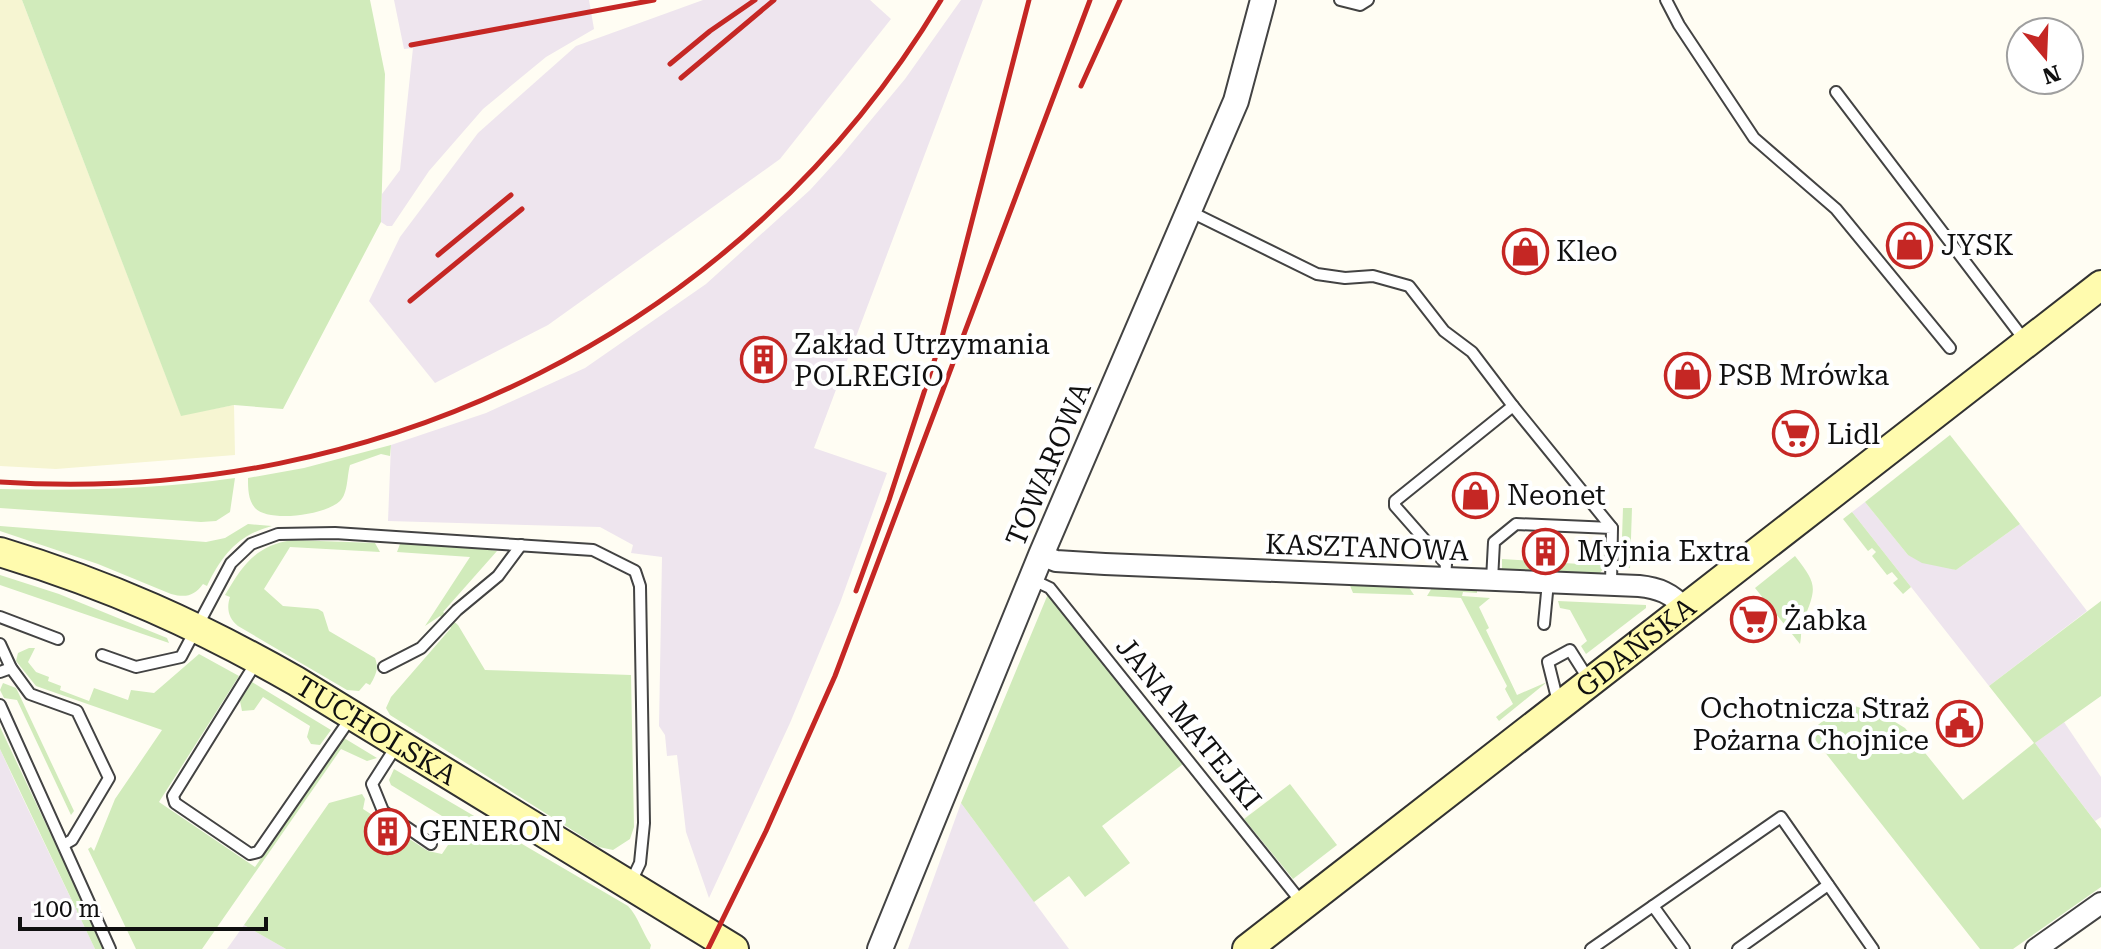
<svg xmlns="http://www.w3.org/2000/svg" width="2101" height="949" font-family="'Roboto Serif',serif">
<rect width="100%" height="100%" fill="#fffdf3"/>
<g fill="#eee5ee">
<polygon points="394,0 589,0 594,29 546,57 483,109 429,171 392,226 387,226 381,222 382,194 400,170 413,48 404,49"/>
<polygon points="703,0 870,0 891,19 780,159 548,325 435,383 369,301 400,237 478,133 576,46"/>
<polygon points="961,0 983,0 814,448 887,473 840,603 790,723 709,898 686,832 677,755 667,756 665,735 659,726 662,557 631,553 633,545 600,527 388,521 391,445 486,413 585,368 706,284 810,190 841,156 905,79"/>
<polygon points="1865,502 1908,555 1956,570 2020,524 2087,611 1989,686 1852,512"/>
<polygon points="2064,722 2101,777 2101,817 2095,821 2035,743"/>
<polygon points="0,749 15,782 95,949 0,949"/>
<polygon points="961,803 1069,949 908,949"/>
<polygon points="244,925 286,949 227,949"/>
</g>
<polygon fill="#f6f5d2" points="0,0 22,0 181,415 234,405 235,455 56,469 0,466"/>
<g fill="#d1ebbb">
<polygon points="22,0 370,0 385,74 381,222 283,409 234,405 181,416"/>
<polygon points="1950,435 2020,524 1956,570 1922,563 1908,555 1865,502"/>
<path d="M391 445 390 456 381 454 350 465C347 475 348 494 340 501 326 515 269 523 255 508 248 500 248 488 248 478L304 468Z"/>
<path d="M235 478 230 512 216 521 201 522 0 508V489C80 491 157 489 235 478Z"/>
<polygon points="1623,508 1632,508 1630,568 1621,567"/>
<polygon points="1852,512 1911,587 1903,594 1893,583 1898,579 1892,572 1887,575 1872,556 1876,552 1872,548 1868,551 1843,519"/>
<path d="M248 524 272 526C238 535 222 555 207 586L203 584C194 596 186 598 171 594L98 564 0 531V526L206 542 225 538Z"/>
<path d="M292 540 375 543 380 552 290 547 264 589 283 606 318 609 323 612 329 631 375 658C379 668 376 675 370 685L366 683 359 691 347 690 238 626C229 619 226 609 230 597L225 595C243 565 255 546 292 540Z"/>
<polygon points="400,544 463,545 497,551 443,612 458,625 485,670 631,675 634,827 630,839 613,850 599,847 390,715 386,708 391,697 451,628 440,616 425,626 470,557 397,552"/>
<polygon points="1598,549 1604,550 1604,568 1599,574 1506,572 1502,569 1502,559 1596,565"/>
<path d="M1795 556C1817 584 1817 587 1804 619 1800 628 1802 636 1800 644L1755 588Z"/>
<polygon points="0,575 59,594 167,638 169,643 0,585"/>
<polygon points="1349,583 1408,586 1414,595 1353,593"/>
<polygon points="1433,586 1477,588 1477,593 1463,592 1462,596 1490,598 1479,607 1489,628 1486,630 1517,695 1547,682 1499,721 1496,717 1513,704 1505,689 1507,686 1461,598 1427,596"/>
<polygon points="1048,594 1183,764 1102,826 1130,863 1085,897 1069,876 1034,902 961,803"/>
<polygon points="1558,601 1646,605 1646,608 1586,654 1581,646 1587,641 1570,610 1560,608"/>
<polygon points="2101,601 2101,696 2035,743 2101,829 2101,887 2013,949 1980,949 1809,732 1846,703 1887,717 1905,728 1963,800 2034,743 1989,686"/>
<polygon points="29,648 35,648 28,662 36,672 49,677 48,681 61,686 60,690 89,701 94,688 128,700 131,690 154,693 199,654 239,676 159,802 255,867 344,738 377,758 367,761 341,749 202,949 136,949 88,849 91,847 94,851 115,799 162,730 36,686 16,661 18,653"/>
<polygon points="252,682 331,730 320,745 311,744 307,737 310,726 263,697 254,710 242,711 240,701"/>
<polygon points="3,683 16,688 18,692 74,811 71,815 17,700 4,698 0,690"/>
<polygon points="0,727 103,945 104,949 95,949 0,749"/>
<path d="M394 769 628 906C639 918 642 932 651 945L650 949H286L244 925 329 803 362 794 365 799 363 809 428 851 442 854 460 827 391 785 389 780Z"/>
<polygon points="1290,784 1337,845 1293,879 1244,819"/>
</g>
<g fill="none" stroke-linecap="round" stroke-linejoin="round">
<defs>
<g id="service">
<polyline points="1340,0 1360,5 1368,0"/>
<polyline points="1666,0 1679,25 1754,138 1836,209 1950,348"/>
<polyline points="1836,92 2026,342"/>
<polyline points="1189,211 1317,274 1345,278 1373,276 1409,286 1444,331 1472,352 1513,406"/>
<polyline points="1445,578 1446,564 1395,506 1395,501 1513,406 1612,528"/>
<polyline points="1031,579 1050,588 1303,904"/>
<polyline points="1492,580 1494,542 1516,524 1612,528 1611,584"/>
<polyline points="0,617 58,639"/>
<polyline points="1544,624 1548,582"/>
<polyline points="0,644 11,668 30,694 77,711 109,778 72,840 65,844"/>
<polyline points="102,655 136,667 181,657 231,563 251,544 278,534 335,533 593,550 635,571 640,586 644,823 640,863 630,884"/>
<polyline points="257,661 173,796 175,803 250,854 258,852 352,716"/>
<polyline points="384,667 421,648 457,610 498,576 521,545"/>
<polyline points="0,672 11,668"/>
<polyline points="1562,702 1556,694 1548,662 1570,650 1589,680"/>
<polyline points="0,705 110,949"/>
<polyline points="397,745 372,784 383,811 431,844"/>
<polyline points="1653,906 1684,949"/>
<polyline points="1591,949 1781,817 1873,949"/>
<polyline points="1738,949 1828,885"/>
</g>
<g id="minor">
<path d="M1041 555 1056 561 1105 564 1639 586C1658 588 1672 593 1685 609"/>
<polyline points="2036,949 2101,903"/>
</g>
<polyline id="tertiary" points="880,949 1041,555 1236,101 1263,0"/>
<g id="secondary">
<path id="s1" d="M0 552C109 585 198 625 296 681L734 949"/>
<path id="s2" d="M1247 949 2101 285"/>
</g>
</defs>
<use href="#service" stroke="#434343" stroke-width="14"/>
<use href="#minor" stroke="#434343" stroke-width="24"/>
<use href="#tertiary" stroke="#434343" stroke-width="28"/>
<use href="#secondary" stroke="#323232" stroke-width="32"/>
<use href="#service" stroke="#fff" stroke-width="10"/>
<use href="#minor" stroke="#fff" stroke-width="20"/>
<use href="#tertiary" stroke="#fff" stroke-width="24"/>
<use href="#secondary" stroke="#fffbae" stroke-width="28"/>
<g stroke="#c52724" stroke-width="5">
<polyline points="411,45 654,0"/>
<polyline points="670,64 710,31 755,0"/>
<polyline points="681,78 774,0"/>
<polyline points="1081,86 1120,0"/>
<polyline points="438,255 511,195"/>
<polyline points="410,301 522,209"/>
<path d="M0 482C379 507 745 328 941 0"/>
<polyline points="856,591 889,500 942,337 1029,0"/>
<polyline points="708,949 766,831 835,676 1090,0"/>
</g>
</g>
<defs>
<symbol id="shop-ring" viewBox="-11 -11 22 22"><circle r="9.5" fill="#fff" stroke="#c52724" stroke-width="1.5"/><path d="M-5-2.5h2.3a2.7 3.5 0 0 1 5.4 0H5L5.5 6h-11ZM-1.5-2.5h3a1.5 2.3 0 0 0-3 0Z" fill="#c52724"/></symbol>
<symbol id="building-ring" viewBox="-11 -11 22 22"><circle r="9.5" fill="#fff" stroke="#c52724" stroke-width="1.5"/><path d="M-4-6H4V6H1V3H-1V6H-4ZM-2.5-4.3h1.7v1.8h-1.7ZM.8-4.3h1.7v1.8H.8ZM-2.5-1h1.7V.8h-1.7ZM.8-1h1.7V.8H.8Z" fill="#c52724"/></symbol>
<symbol id="supermarket-ring" viewBox="-11 -11 22 22"><circle r="9.5" fill="#fff" stroke="#c52724" stroke-width="1.5"/><path d="M-6-5.5h2.5l.6 2H6L4.5 2H-2.5L-4.4-4H-6ZM-1.5 3.2a1.3 1.3 0 1 0 .1 0ZM3 3.2a1.3 1.3 0 1 0 .1 0Z" fill="#c52724"/></symbol>
<symbol id="civic-ring" viewBox="-11 -11 22 22"><circle r="9.5" fill="#fff" stroke="#c52724" stroke-width="1.5"/><path d="M-.6-6.5H3V-4.5H.6V-3L4-1V1h2V6H-6V1h2V-1L-.6-3ZM-1.2 2.5V6h2.4V2.5Z" fill="#c52724"/></symbol>
</defs>
<g fill-rule="evenodd">
<use href="#shop-ring" x="1884" y="220" width="51" height="51"/>
<use href="#shop-ring" x="1500" y="226" width="51" height="51"/>
<use href="#building-ring" x="738" y="334" width="51" height="51"/>
<use href="#shop-ring" x="1662" y="350" width="51" height="51"/>
<use href="#supermarket-ring" x="1770" y="408" width="51" height="51"/>
<use href="#shop-ring" x="1450" y="470" width="51" height="51"/>
<use href="#building-ring" x="1520" y="526" width="51" height="51"/>
<use href="#supermarket-ring" x="1728" y="594" width="51" height="51"/>
<use href="#civic-ring" x="1934" y="698" width="51" height="51"/>
<use href="#building-ring" x="362" y="806" width="51" height="51"/>
</g>
<g text-anchor="middle" stroke-width="8" stroke-linejoin="round" paint-order="stroke">
<g font-size="28" fill="#101010" stroke="#fff" text-anchor="start">
<text x="1941" y="255">JYSK</text>
<text x="1556" y="261">Kleo</text>
<text x="794" y="354">Zakład Utrzymania<tspan x="794" dy="32">POLREGIO</tspan></text>
<text x="1718" y="385">PSB Mrówka</text>
<text x="1827" y="444">Lidl</text>
<text x="1507" y="505">Neonet</text>
<text x="1577" y="561">Myjnia Extra</text>
<text x="1784" y="630">Żabka</text>
<text x="1929" y="718" text-anchor="end">Ochotnicza Straż<tspan x="1929" dy="32">Pożarna Chojnice</tspan></text>
<text x="419" y="841">GENERON</text>
</g>
<g font-size="28" fill="#101010" stroke="#fff">
<text transform="translate(1048 464) rotate(-67)" y="10">TOWAROWA</text>
<text transform="translate(1367 547) rotate(2)" y="10">KASZTANOWA</text>
<text dy="10" stroke="none"><textPath href="#s2" startOffset="492">GDAŃSKA</textPath></text>
<text transform="translate(1189 723) rotate(51)" y="10">JANA MATEJKI</text>
<text dy="10" stroke="none"><textPath href="#s1" startOffset="418">TUCHOLSKA</textPath></text>
</g>
</g>
<g transform="translate(2045 56) rotate(161)"><circle r="38" fill="#ffffff" stroke="#9f9f9f" stroke-width="2"/>
<path d="M0-6L14 30L0 20L-14 30Z" fill="#c52724"/>
<text y="-12" font-size="22" font-weight="bold" text-anchor="middle" fill="#101010">N</text>
</g>
<path d="M20 917v12h246v-12" fill="none" stroke="#101010" stroke-width="4"/>
<text x="32" y="917" font-size="24" fill="#101010" stroke="#ffffff" stroke-width="6" paint-order="stroke">100 m</text>
</svg>
